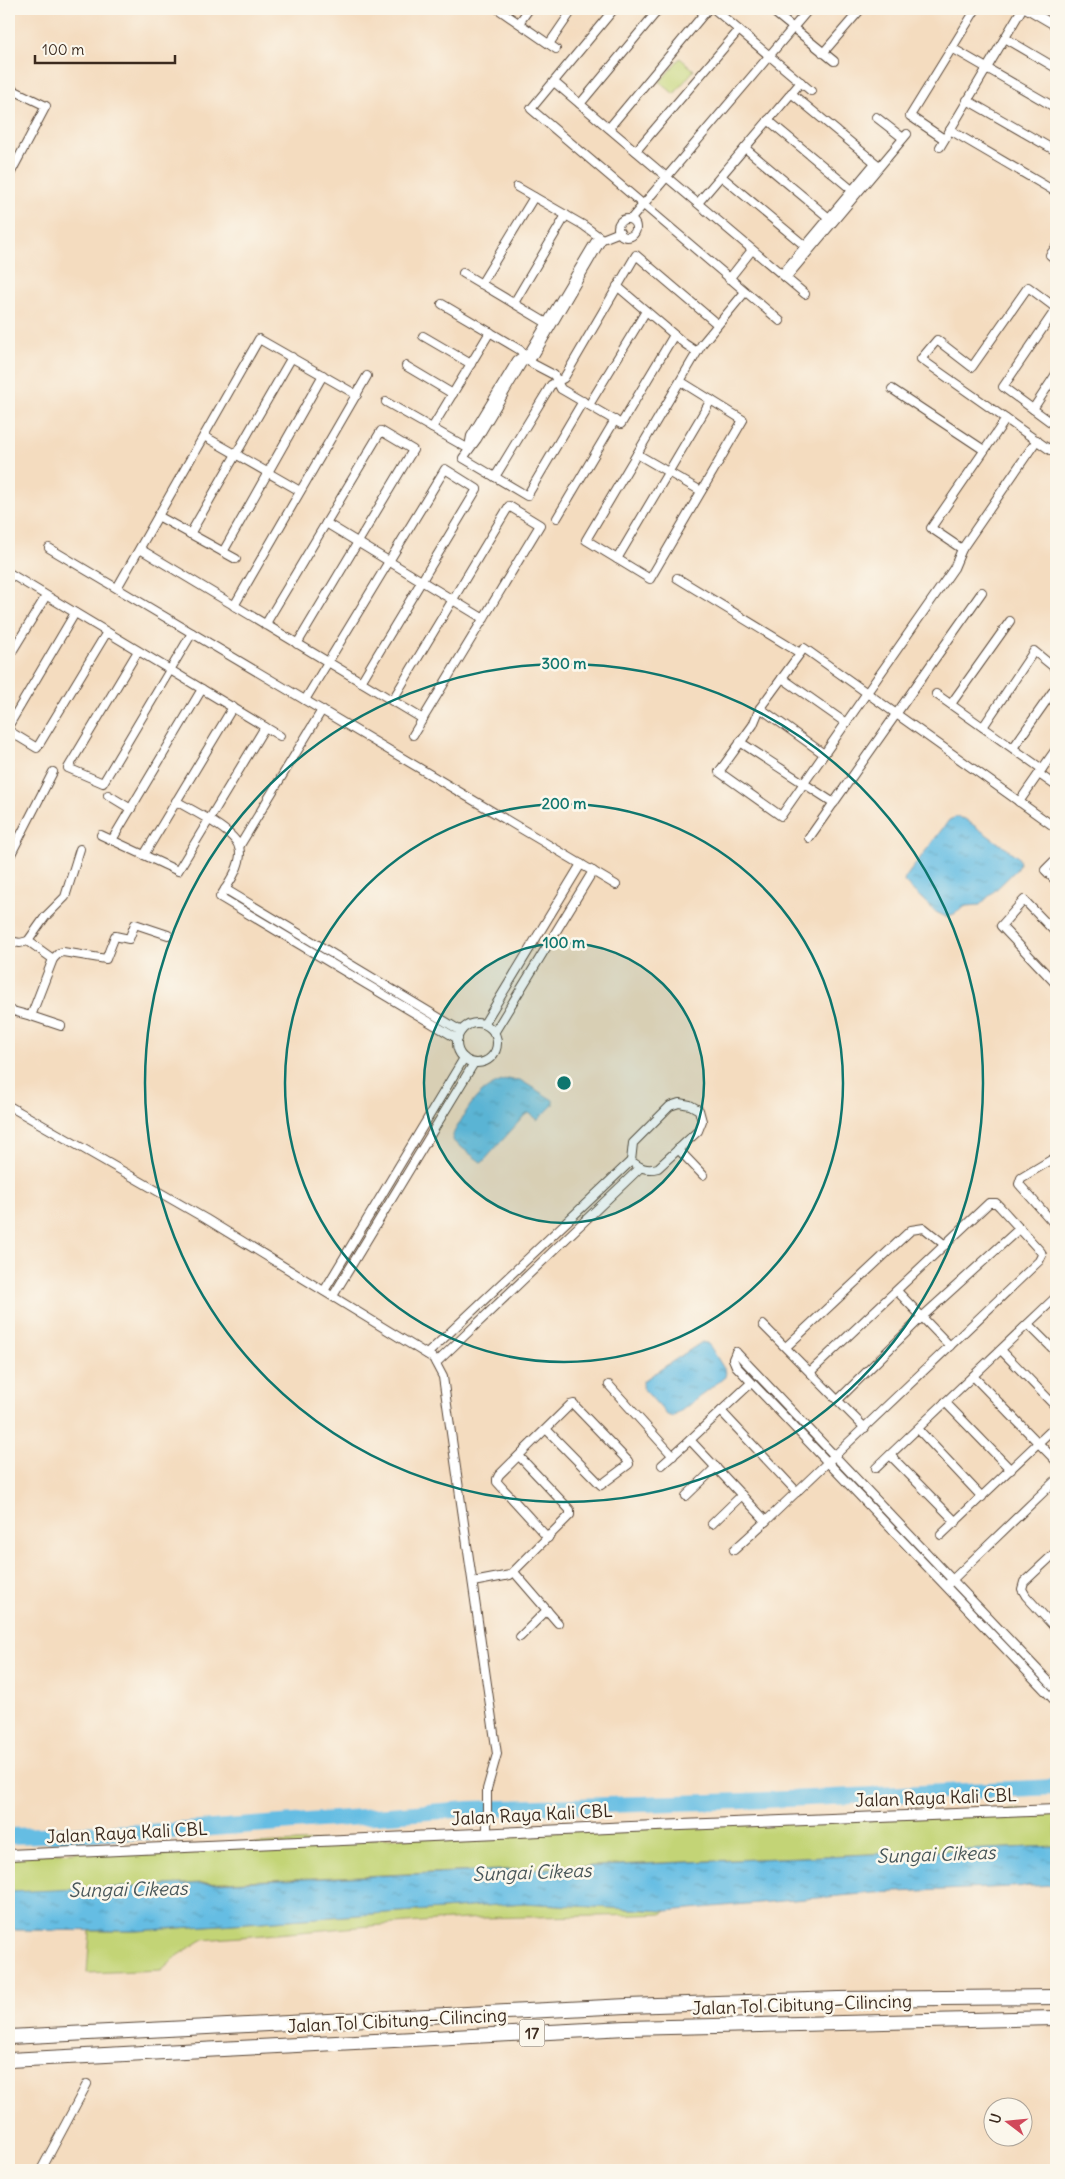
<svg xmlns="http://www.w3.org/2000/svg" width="1065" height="2179" font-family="Delius,sans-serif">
<defs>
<pattern id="water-ripples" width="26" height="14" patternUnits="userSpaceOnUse" patternTransform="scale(1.25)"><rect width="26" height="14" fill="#65bde3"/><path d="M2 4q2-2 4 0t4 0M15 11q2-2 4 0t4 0" fill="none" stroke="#549ab7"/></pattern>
</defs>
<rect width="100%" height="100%" fill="#fbf7ec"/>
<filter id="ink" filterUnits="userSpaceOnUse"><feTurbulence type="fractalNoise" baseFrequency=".02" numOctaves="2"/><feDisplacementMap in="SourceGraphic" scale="10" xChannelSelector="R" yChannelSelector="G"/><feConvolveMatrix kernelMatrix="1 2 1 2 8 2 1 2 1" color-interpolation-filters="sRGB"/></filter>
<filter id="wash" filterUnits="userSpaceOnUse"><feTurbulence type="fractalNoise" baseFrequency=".0096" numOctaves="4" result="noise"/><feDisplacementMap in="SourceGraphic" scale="20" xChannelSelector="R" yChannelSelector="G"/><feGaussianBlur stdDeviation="1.12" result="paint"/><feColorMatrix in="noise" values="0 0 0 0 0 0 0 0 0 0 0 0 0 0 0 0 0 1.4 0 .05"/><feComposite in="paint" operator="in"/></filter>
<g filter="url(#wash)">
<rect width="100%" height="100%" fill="#f4dcbf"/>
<g fill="#c3d476" stroke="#7f7f4a">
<polygon points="680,58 694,70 674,94 660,82"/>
<polygon points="1056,1808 1056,1846 220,1882 9,1893 9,1855"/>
<path d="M524 1903 666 1911 662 1914C602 1917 543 1916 483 1918 390 1923 296 1933 202 1940L178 1955 161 1970 87 1973 90 1931H136Z"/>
</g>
<g fill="url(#water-ripples)" stroke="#507480">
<polygon points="956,817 965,819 1018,857 1020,863 1016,870 980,905 966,906 954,914 946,917 936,912 904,882 905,878 949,820"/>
<path d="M508 1079 520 1080 553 1100V1105L538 1120 529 1113 525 1115 482 1163 453 1141V1134C470 1106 475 1089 508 1079Z"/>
<polygon points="702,1342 708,1343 726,1372 725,1377 673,1417 667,1415 642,1387 643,1381"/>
<polygon points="1056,1846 1056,1885 874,1893 666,1911 524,1903 136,1931 9,1930 9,1892"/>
</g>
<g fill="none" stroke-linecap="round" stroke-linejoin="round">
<polyline stroke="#65bde3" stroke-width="16" points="9,1836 172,1831 469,1809 744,1801 1056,1787"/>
</g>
</g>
<g filter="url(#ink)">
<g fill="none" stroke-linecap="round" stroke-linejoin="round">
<defs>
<g id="minor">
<polyline points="498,9 556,49"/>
<polyline points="614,9 531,109 780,321"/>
<polyline points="714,9 811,91"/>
<polyline points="770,9 834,61"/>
<polyline points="1027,9 1056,26"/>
<polyline points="519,23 529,9"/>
<polyline points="1005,38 1056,68"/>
<polyline points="549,44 573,9"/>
<polyline points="952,48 1056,108"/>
<polyline points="823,53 861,9"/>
<polyline points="554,82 805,294"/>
<polyline points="791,93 878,165"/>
<polyline points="9,98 13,90 46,106 9,176"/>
<polyline points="967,100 1056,151"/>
<polyline points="580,104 659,9"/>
<polyline points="876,117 903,138"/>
<polyline points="768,120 852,190"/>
<polyline points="609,128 708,9"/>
<polyline points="950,130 1056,192"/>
<polyline points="944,139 910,116 976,9"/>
<polyline points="940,147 1022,9"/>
<polyline points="745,148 829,218"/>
<polyline points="636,151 739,30"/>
<polyline points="721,176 805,246"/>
<polyline points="517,187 583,225 602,239"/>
<polyline points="698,203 801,82"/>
<polyline points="631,219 809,9"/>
<circle cx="627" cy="228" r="9"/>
<polyline points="1056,247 1050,255 1056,260"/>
<polyline points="463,273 550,325"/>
<polyline points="782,274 875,163"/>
<polyline points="786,278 907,134"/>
<polyline points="729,279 752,250"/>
<polyline points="481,284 534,197"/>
<polyline points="617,286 685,344 697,352"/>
<polyline points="514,303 566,215"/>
<polyline points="442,304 520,350 533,364 554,375 561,389 621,424 674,335"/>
<polyline points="1056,308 1028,287 972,367 937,340 921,359 1050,450 1056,441"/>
<polyline points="1056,309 1003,387 1056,426"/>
<polyline points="423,336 471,364"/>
<polyline points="406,366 453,394"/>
<path d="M680 381 743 420 650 579 586 540C625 474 664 409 702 344L745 292"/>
<polyline points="892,389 984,450"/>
<polyline points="583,401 527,496 463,458 477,439 522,363 535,354 602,239"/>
<polyline points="386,402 469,449"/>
<polyline points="589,405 646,311"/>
<polyline points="1033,409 1056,374"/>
<polyline points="432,428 490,332"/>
<polyline points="204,436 300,491"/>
<path d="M1037 440 962 549 954 568C896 650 839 733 781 816L719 772 753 725 760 708 804 648 1056 828"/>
<polyline points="469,447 471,436 517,360 530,351 595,242 620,232"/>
<polyline points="637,454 701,491"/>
<polyline points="495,477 551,385 564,378 636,255 717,324"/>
<polyline points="158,516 236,559"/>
<polyline points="557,518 615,420"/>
<polyline points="326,523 484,619"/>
<polyline points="190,534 292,357"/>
<polyline points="49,548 616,885"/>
<polyline points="140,549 423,719"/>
<polyline points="962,549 931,528 1006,419"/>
<polyline points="223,552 323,375"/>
<polyline points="617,559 711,400"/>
<polyline points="9,573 280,736"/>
<polyline points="677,578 800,653"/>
<polyline points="117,588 259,339 357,395"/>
<polyline points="234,606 367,376"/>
<polyline points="265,625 381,431 413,450 297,644"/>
<polyline points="13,650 46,596"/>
<polyline points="138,651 68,768 103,783 192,633"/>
<polyline points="782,678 846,723"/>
<polyline points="936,694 1042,769"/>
<polyline points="305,700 445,469 477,489 361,682"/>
<polyline points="392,701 509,506 540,525 413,735"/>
<polyline points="951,704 1010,621"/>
<polyline points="760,708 824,754"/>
<polyline points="9,725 75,613"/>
<polyline points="983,727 1034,651 1056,669"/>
<polyline points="9,731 37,748 107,632"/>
<polyline points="740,742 834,803"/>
<polyline points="1013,748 1056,687"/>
<polyline points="1039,774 1056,786"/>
<polyline points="108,795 131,809"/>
<path d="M176 801C191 810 234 830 239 847 244 863 228 885 220 897L458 1039"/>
<polyline points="1019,802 1056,749"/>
<polyline points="101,835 178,871 265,727"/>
<polyline points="809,838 982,592"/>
<polyline points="112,840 202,689"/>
<polyline points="239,847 322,710"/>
<polyline points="144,855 233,707"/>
<polyline points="9,858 53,772"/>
<polyline points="1056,859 1045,870 1056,881"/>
<polyline points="225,889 461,1031"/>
<polyline points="1056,933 1024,900 1001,926 1056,984"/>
<polyline points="9,941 20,943 28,941 53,959 59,953 63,952 106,959 115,936 129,939 135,924 168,935"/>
<polyline points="28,941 45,917 65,897 80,849"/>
<polyline points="9,1010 31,1016 53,959"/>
<polyline points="31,1016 61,1026"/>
<circle cx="477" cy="1043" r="20"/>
<polyline points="484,1024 581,864"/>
<polyline points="494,1033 593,871"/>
<path d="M679 1103 690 1105 699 1110 702 1121 698 1131 658 1168C646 1171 640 1168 631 1161L633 1143 670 1106Z"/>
<polyline points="9,1106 206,1219 433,1358 443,1377 497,1754 487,1789 487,1833"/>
<polyline points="678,1149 703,1175"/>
<polyline points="1056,1157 1021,1178 1019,1184 1056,1226"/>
<polyline points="324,1291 464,1058"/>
<polyline points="897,1291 950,1346"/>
<polyline points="333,1296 474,1063"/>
<polyline points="1028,1324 1056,1352"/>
<polyline points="763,1325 865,1428"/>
<polyline points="786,1347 911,1230 924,1228 945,1245"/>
<polyline points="1001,1350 1056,1407"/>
<polyline points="736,1352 733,1359 736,1366 1056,1702"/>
<polyline points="736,1352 1056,1689"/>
<polyline points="427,1354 631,1161"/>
<polyline points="436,1363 640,1168"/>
<polyline points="973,1376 1056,1461"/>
<polyline points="751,1383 690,1440 766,1521 1039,1261 1042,1255 1041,1252 1000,1207 996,1203 989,1203 810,1372"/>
<polyline points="609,1385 673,1456"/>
<polyline points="838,1400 923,1316 1020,1228"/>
<polyline points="945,1402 1011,1470"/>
<polyline points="721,1411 797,1492"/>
<polyline points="546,1429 601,1485 629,1464 628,1461 576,1407 574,1404 570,1405 499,1475 497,1479 497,1482 548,1538"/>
<polyline points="918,1429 982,1497"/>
<polyline points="890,1455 956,1522"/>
<polyline points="662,1465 690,1440"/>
<polyline points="876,1468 1056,1297"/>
<polyline points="686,1496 716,1467"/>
<polyline points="712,1524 742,1495"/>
<polyline points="941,1535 1056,1426"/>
<polyline points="734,1550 766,1521"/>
<polyline points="1056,1552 1024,1582 1022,1589 1026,1596 1056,1629"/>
<polyline points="514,1572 558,1623"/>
<polyline points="473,1582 510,1575 570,1515 570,1510 519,1456"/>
<polyline points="949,1583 1056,1480"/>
<polyline points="520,1637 547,1610"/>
<polyline points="41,2170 87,2084"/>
</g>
<polyline id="secondary" points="9,1855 631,1827 1056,1810"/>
<g id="motorway">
<polyline points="9,2037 627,2006 838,1999 1056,1997"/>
<polyline points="9,2060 626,2028 1056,2018"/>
</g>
</defs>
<use href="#minor" stroke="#574536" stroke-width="10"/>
<use href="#secondary" stroke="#574536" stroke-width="12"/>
<use href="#motorway" stroke="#574536" stroke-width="16"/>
<use href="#minor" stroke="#fff" stroke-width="8"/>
<use href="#secondary" stroke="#fff" stroke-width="10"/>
<use href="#motorway" stroke="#fff" stroke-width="14"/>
</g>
</g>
<circle cx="564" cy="1083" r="140" fill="#0f766e" fill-opacity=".12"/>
<g fill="none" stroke="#0f766e" stroke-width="2.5">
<circle cx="564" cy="1083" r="140"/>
<circle cx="564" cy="1083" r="279"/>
<circle cx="564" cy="1083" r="419"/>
</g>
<g text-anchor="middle" stroke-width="5" stroke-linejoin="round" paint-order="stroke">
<rect fill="#fbf7ec" stroke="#75685c" stroke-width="1" x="519.5" y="2019.5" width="25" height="27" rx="4"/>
<g font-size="16" font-weight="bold" fill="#3b2a1e">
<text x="532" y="2039">17</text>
</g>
<g font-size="18" fill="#3b2a1e" stroke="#fbf7ec">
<text transform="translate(936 1798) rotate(-2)" y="6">Jalan Raya Kali CBL</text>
<text transform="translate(532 1815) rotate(-3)" y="6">Jalan Raya Kali CBL</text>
<text transform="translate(127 1833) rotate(-3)" y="6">Jalan Raya Kali CBL</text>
<text transform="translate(802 2005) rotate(-2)" y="6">Jalan Tol Cibitung–Cilincing</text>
<text transform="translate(397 2021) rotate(-3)" y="6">Jalan Tol Cibitung–Cilincing</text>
</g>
<g font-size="19" font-style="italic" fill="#485659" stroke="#fbf7ec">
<text transform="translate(936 1854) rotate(-2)" y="7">Sungai Cikeas</text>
<text transform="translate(532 1872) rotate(-2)" y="7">Sungai Cikeas</text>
<text transform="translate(128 1889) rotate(-1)" y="7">Sungai Cikeas</text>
</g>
</g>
<circle cx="564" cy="1083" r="8" fill="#0f766e" stroke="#fbf7ec" stroke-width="2.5"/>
<g font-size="15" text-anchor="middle" font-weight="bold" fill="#0f766e" stroke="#fbf7ec" stroke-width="5" stroke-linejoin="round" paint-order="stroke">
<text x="564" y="669">300 m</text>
<text x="564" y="809">200 m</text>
<text x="564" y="948">100 m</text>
</g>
<rect width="1065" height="2179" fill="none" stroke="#fbf7ec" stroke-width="30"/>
<g transform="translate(1008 2122) rotate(286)"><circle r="24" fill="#fbf7ec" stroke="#aea59a"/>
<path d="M0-4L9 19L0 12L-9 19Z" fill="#d1495b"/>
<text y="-8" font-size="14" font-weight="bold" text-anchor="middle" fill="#3b2a1e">U</text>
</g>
<path d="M35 55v8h140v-8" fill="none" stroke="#3b2a1e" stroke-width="2.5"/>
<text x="42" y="55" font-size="15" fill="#3b2a1e" stroke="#fbf7ec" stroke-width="4" paint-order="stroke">100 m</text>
</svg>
